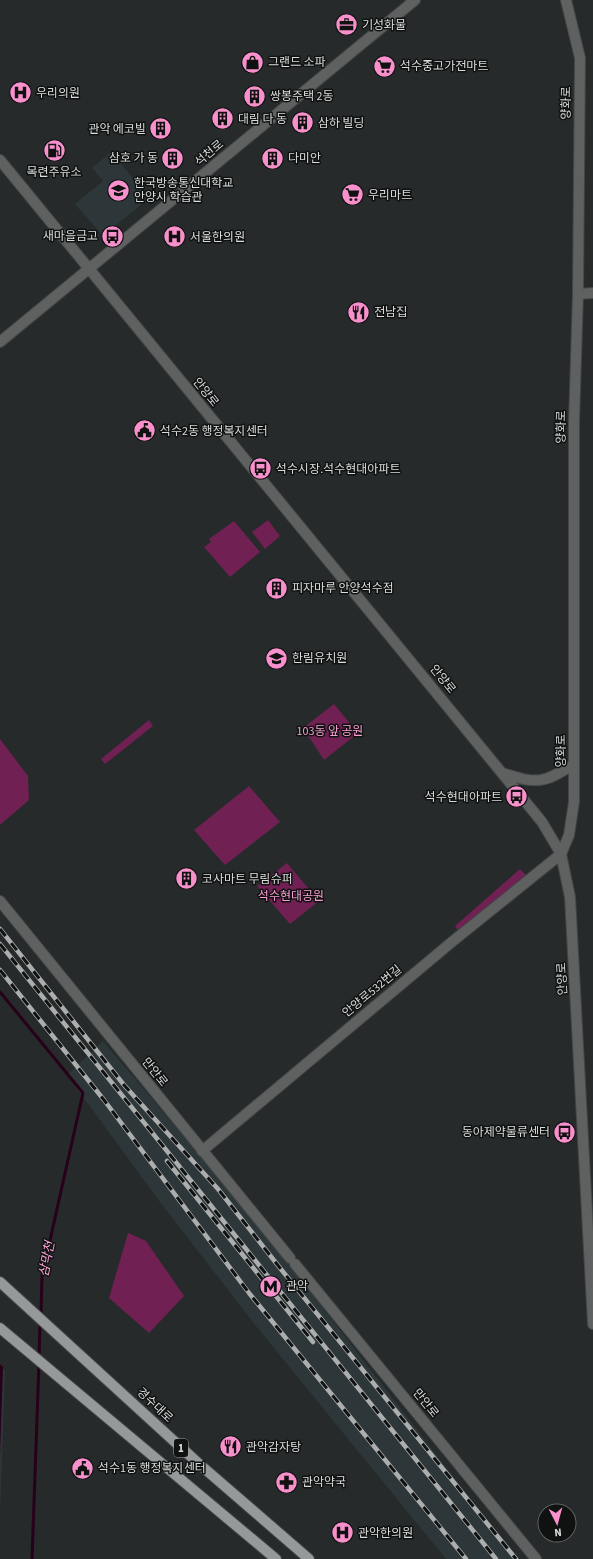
<svg xmlns="http://www.w3.org/2000/svg" width="593" height="1559" font-family="'Source Sans 3','Noto Sans KR',sans-serif">
<rect width="100%" height="100%" fill="#262a2a"/>
<g fill="#2d373a">
<polygon points="111,152 149,198 103,236 75,204 103,181 92,168"/>
<polygon points="103,1041 261,1228 517,1559 446,1559 256,1326 160,1202 67,1075"/>
<polygon points="0,1366 5,1371 0,1512"/>
</g>
<g fill="#702053">
<polygon points="268,520 280,536 265,549 252,532"/>
<polygon points="234,521 260,552 230,577 204,547 211,542 209,539"/>
<polygon points="334,704 358,733 324,760 303,728"/>
<polygon points="149,720 153,726 105,764 101,759"/>
<polygon points="0,739 28,776 29,800 0,825"/>
<polygon points="249,786 280,822 225,865 194,830"/>
<polygon points="287,863 319,901 290,924 257,886"/>
<polygon points="520,869 528,877 461,935 455,926"/>
<polygon points="128,1233 146,1241 184,1296 149,1333 109,1298"/>
</g>
<polygon fill="#27011a" points="0,1364 3,1367 0,1456"/>
<g fill="none" stroke-linecap="round" stroke-linejoin="round">
<g stroke="#27011a" stroke-width="3">
<polyline points="0,992 83,1093 42,1276 41,1315"/>
<polyline points="39,1357 40,1323"/>
<polyline points="32,1559 39,1363"/>
</g>
<defs>
<g id="tertiary">
<polyline points="0,160 542,822 561,854 570,897 593,1324"/>
<polyline points="578,294 593,293"/>
<polyline points="0,342 415,0"/>
<path d="M502 773C537 784 543 784 574 764"/>
<polyline points="0,901 290,1258"/>
<polyline points="202,1151 453,941 561,854 569,835 574,802 574,422 578,294 580,58 566,0"/>
<polyline points="295,1264 536,1559"/>
</g>
<g id="primary">
<polyline points="0,1282 198,1463 309,1559"/>
<polyline points="0,1328 276,1559"/>
</g>
</defs>
<use href="#tertiary" stroke="#434646" stroke-width="12"/>
<use href="#primary" stroke="#434646" stroke-width="12"/>
<use href="#tertiary" stroke="#5f6161" stroke-width="10"/>
<use href="#primary" stroke="#959999" stroke-width="10"/>
<defs>
<g id="rail">
<polyline points="0,929 124,1085 218,1189 280,1268 516,1559"/>
<polyline points="0,944 496,1559"/>
<polyline points="0,970 104,1100 249,1293 466,1559"/>
<polyline points="167,1161 313,1342"/>
</g>
</defs>
<use href="#rail" stroke="#acaeae" stroke-width="4.5"/>
<use href="#rail" stroke="#101212" stroke-width="3" stroke-dasharray="9" stroke-linecap="butt"/>
</g>
<defs>
<symbol id="office-disc" viewBox="-11 -11 22 22"><circle r="9.5" fill="#f890cc" stroke="#101212"/><path d="M-6-3h4V-5.5h4V-3h4V5H-6ZM-1-4.5V-3h2v-1.5ZM-6 0V1H6V0Z" fill="#111"/></symbol>
<symbol id="shop-disc" viewBox="-11 -11 22 22"><circle r="9.5" fill="#f890cc" stroke="#101212"/><path d="M-5-2.5h2.3a2.7 3.5 0 0 1 5.4 0H5L5.5 6h-11ZM-1.5-2.5h3a1.5 2.3 0 0 0-3 0Z" fill="#111"/></symbol>
<symbol id="supermarket-disc" viewBox="-11 -11 22 22"><circle r="9.5" fill="#f890cc" stroke="#101212"/><path d="M-6-5.5h2.5l.6 2H6L4.5 2H-2.5L-4.4-4H-6ZM-1.5 3.2a1.3 1.3 0 1 0 .1 0ZM3 3.2a1.3 1.3 0 1 0 .1 0Z" fill="#111"/></symbol>
<symbol id="hospital-disc" viewBox="-11 -11 22 22"><circle r="9.5" fill="#f890cc" stroke="#101212"/><path d="M-5-5h3v3.5h4V-5h3V5h-3V1.5h-4V5h-3Z" fill="#111"/></symbol>
<symbol id="building-disc" viewBox="-11 -11 22 22"><circle r="9.5" fill="#f890cc" stroke="#101212"/><path d="M-4-6H4V6H1V3H-1V6H-4ZM-2.5-4.3h1.7v1.8h-1.7ZM.8-4.3h1.7v1.8H.8ZM-2.5-1h1.7V.8h-1.7ZM.8-1h1.7V.8H.8Z" fill="#111"/></symbol>
<symbol id="fuel-disc" viewBox="-11 -11 22 22"><circle r="9.5" fill="#f890cc" stroke="#101212"/><path d="M-5.5-6h7V0h2V4h1.3V-2.5L3-4.5l.8-.8L6-3V5H2.5V1h-1V6h-7ZM-4.2-4.7v3.2H.2V-4.7Z" fill="#111"/></symbol>
<symbol id="university-disc" viewBox="-11 -11 22 22"><circle r="9.5" fill="#f890cc" stroke="#101212"/><path d="M0-5L7-2L0 1L-7-2ZM-4 1L0 2.5L4 1V4Q0 6-4 4Z" fill="#111"/></symbol>
<symbol id="bus-disc" viewBox="-11 -11 22 22"><circle r="9.5" fill="#f890cc" stroke="#101212"/><path d="M-5-6H5V4H4V6H2V4H-2V6H-4V4H-5ZM-3.5-4V0h7V-4ZM-3.5 1.2v1.5H-2V1.2ZM2 1.2v1.5H3.5V1.2Z" fill="#111"/></symbol>
<symbol id="restaurant-disc" viewBox="-11 -11 22 22"><circle r="9.5" fill="#f890cc" stroke="#101212"/><path d="M-5-6h1v4h1v-4h1v4h1v-4h1v5L-1.5 .5V6h-2V.5L-5-1ZM5-6V6H3V1.5H1.5Q1.5-4 5-6Z" fill="#111"/></symbol>
<symbol id="civic-disc" viewBox="-11 -11 22 22"><circle r="9.5" fill="#f890cc" stroke="#101212"/><path d="M-.6-6.5H3V-4.5H.6V-3L4-1V1h2V6H-6V1h2V-1L-.6-3ZM-1.2 2.5V6h2.4V2.5Z" fill="#111"/></symbol>
<symbol id="school-disc" viewBox="-11 -11 22 22"><circle r="9.5" fill="#f890cc" stroke="#101212"/><path d="M0-5L7-2L0 1L-7-2ZM-4 1L0 2.5L4 1V4Q0 6-4 4Z" fill="#111"/></symbol>
<symbol id="metro-disc" viewBox="-11 -11 22 22"><circle r="9.5" fill="#f890cc" stroke="#101212"/><path d="M-5.5 5V-5H-3L0 0L3-5H5.5V5H3V-.5L0 4L-3-.5V5Z" fill="#111"/></symbol>
<symbol id="pharmacy-disc" viewBox="-11 -11 22 22"><circle r="9.5" fill="#f890cc" stroke="#101212"/><path d="M-2-6h4v4h4v4h-4v4h-4v-4h-4v-4h4Z" fill="#111"/></symbol>
</defs>
<g fill-rule="evenodd">
<use href="#office-disc" x="334" y="12" width="25" height="25"/>
<use href="#shop-disc" x="240" y="50" width="25" height="25"/>
<use href="#supermarket-disc" x="372" y="54" width="25" height="25"/>
<use href="#hospital-disc" x="8" y="80" width="25" height="25"/>
<use href="#building-disc" x="242" y="84" width="25" height="25"/>
<use href="#building-disc" x="210" y="106" width="25" height="25"/>
<use href="#building-disc" x="290" y="110" width="25" height="25"/>
<use href="#building-disc" x="148" y="116" width="25" height="25"/>
<use href="#fuel-disc" x="42" y="138" width="25" height="25"/>
<use href="#building-disc" x="160" y="146" width="25" height="25"/>
<use href="#building-disc" x="260" y="146" width="25" height="25"/>
<use href="#university-disc" x="106" y="178" width="25" height="25"/>
<use href="#supermarket-disc" x="340" y="182" width="25" height="25"/>
<use href="#bus-disc" x="100" y="224" width="25" height="25"/>
<use href="#hospital-disc" x="162" y="224" width="25" height="25"/>
<use href="#restaurant-disc" x="346" y="300" width="25" height="25"/>
<use href="#civic-disc" x="132" y="418" width="25" height="25"/>
<use href="#bus-disc" x="248" y="456" width="25" height="25"/>
<use href="#building-disc" x="264" y="576" width="25" height="25"/>
<use href="#school-disc" x="264" y="646" width="25" height="25"/>
<use href="#bus-disc" x="504" y="784" width="25" height="25"/>
<use href="#building-disc" x="174" y="866" width="25" height="25"/>
<use href="#bus-disc" x="552" y="1120" width="25" height="25"/>
<use href="#metro-disc" x="258" y="1274" width="25" height="25"/>
<use href="#restaurant-disc" x="218" y="1434" width="25" height="25"/>
<use href="#civic-disc" x="70" y="1456" width="25" height="25"/>
<use href="#pharmacy-disc" x="274" y="1470" width="25" height="25"/>
<use href="#hospital-disc" x="330" y="1520" width="25" height="25"/>
</g>
<g text-anchor="middle" stroke-width="3" stroke-linejoin="round" paint-order="stroke">
<rect fill="#101212" stroke="#9d9f9f" stroke-width="1" x="174" y="1439" width="14" height="18" rx="3"/>
<g font-size="11" font-weight="bold" fill="#dadcdc">
<text x="181" y="1452">1</text>
</g>
<g font-size="12" fill="#dadcdc" stroke="#101212" text-anchor="start">
<text x="362" y="29">기성화물</text>
<text x="268" y="66">그랜드 소파</text>
<text x="400" y="70">석수중고가전마트</text>
<text x="36" y="97">우리의원</text>
<text x="270" y="100">쌍봉주택 2동</text>
<text x="238" y="123">대림 다 동</text>
<text x="318" y="127">삼하 빌딩</text>
<text x="146" y="133" text-anchor="end">관악 에코빌</text>
<text x="158" y="162" text-anchor="end">삼호 가 동</text>
<text x="288" y="162">다미안</text>
<text x="54" y="176" text-anchor="middle">목련주유소</text>
<text x="134" y="187">한국방송통신대학교<tspan x="134" dy="14">안양시 학습관</tspan></text>
<text x="368" y="199">우리마트</text>
<text x="98" y="240" text-anchor="end">새마을금고</text>
<text x="190" y="241">서울한의원</text>
<text x="374" y="316">전남집</text>
<text x="160" y="435">석수2동 행정복지센터</text>
<text x="276" y="473">석수시장.석수현대아파트</text>
<text x="292" y="592">피자마루 안양석수점</text>
<text x="292" y="662">한림유치원</text>
<text x="502" y="801" text-anchor="end">석수현대아파트</text>
<text x="202" y="883">코사마트 무림슈퍼</text>
<text x="550" y="1136" text-anchor="end">동아제약물류센터</text>
<text x="286" y="1290">관악</text>
<text x="246" y="1451">관악감자탕</text>
<text x="98" y="1472">석수1동 행정복지센터</text>
<text x="302" y="1486">관악약국</text>
<text x="358" y="1537">관악한의원</text>
</g>
<g font-size="12" fill="#dadcdc" stroke="#101212">
<text transform="translate(566 103) rotate(-89)" y="4">양화로</text>
<text transform="translate(209 153) rotate(-40)" y="4">석천로</text>
<text transform="translate(206 392) rotate(51)" y="4">안양로</text>
<text transform="translate(561 427) rotate(-89)" y="4">양화로</text>
<text transform="translate(443 679) rotate(51)" y="4">안양로</text>
<text transform="translate(561 751) rotate(-90)" y="4">양화로</text>
<text transform="translate(562 979) rotate(-93)" y="4">안양로</text>
<text transform="translate(372 991) rotate(-40)" y="4">안양로532번길</text>
<text transform="translate(155 1072) rotate(51)" y="4">만안로</text>
<text transform="translate(426 1403) rotate(51)" y="4">만안로</text>
<text transform="translate(155 1405) rotate(43)" y="4">경수대로</text>
</g>
<g font-size="12" fill="#f99ed2" stroke="#101212">
<text x="330" y="735">103동 앞 공원</text>
<text x="291" y="900">석수현대공원</text>
</g>
<g font-size="13" font-style="italic" fill="#fca1d5" stroke="#101212">
<text transform="translate(46 1259) rotate(-79)" y="5">삼막천</text>
</g>
</g>
<g transform="translate(557 1523) rotate(174)"><circle r="19" fill="#101212" stroke="#616363"/>
<path d="M0-3L7 15L0 10L-7 15Z" fill="#f890cc"/>
<text y="-6" font-size="11" font-weight="bold" text-anchor="middle" fill="#dadcdc">N</text>
</g>
</svg>
